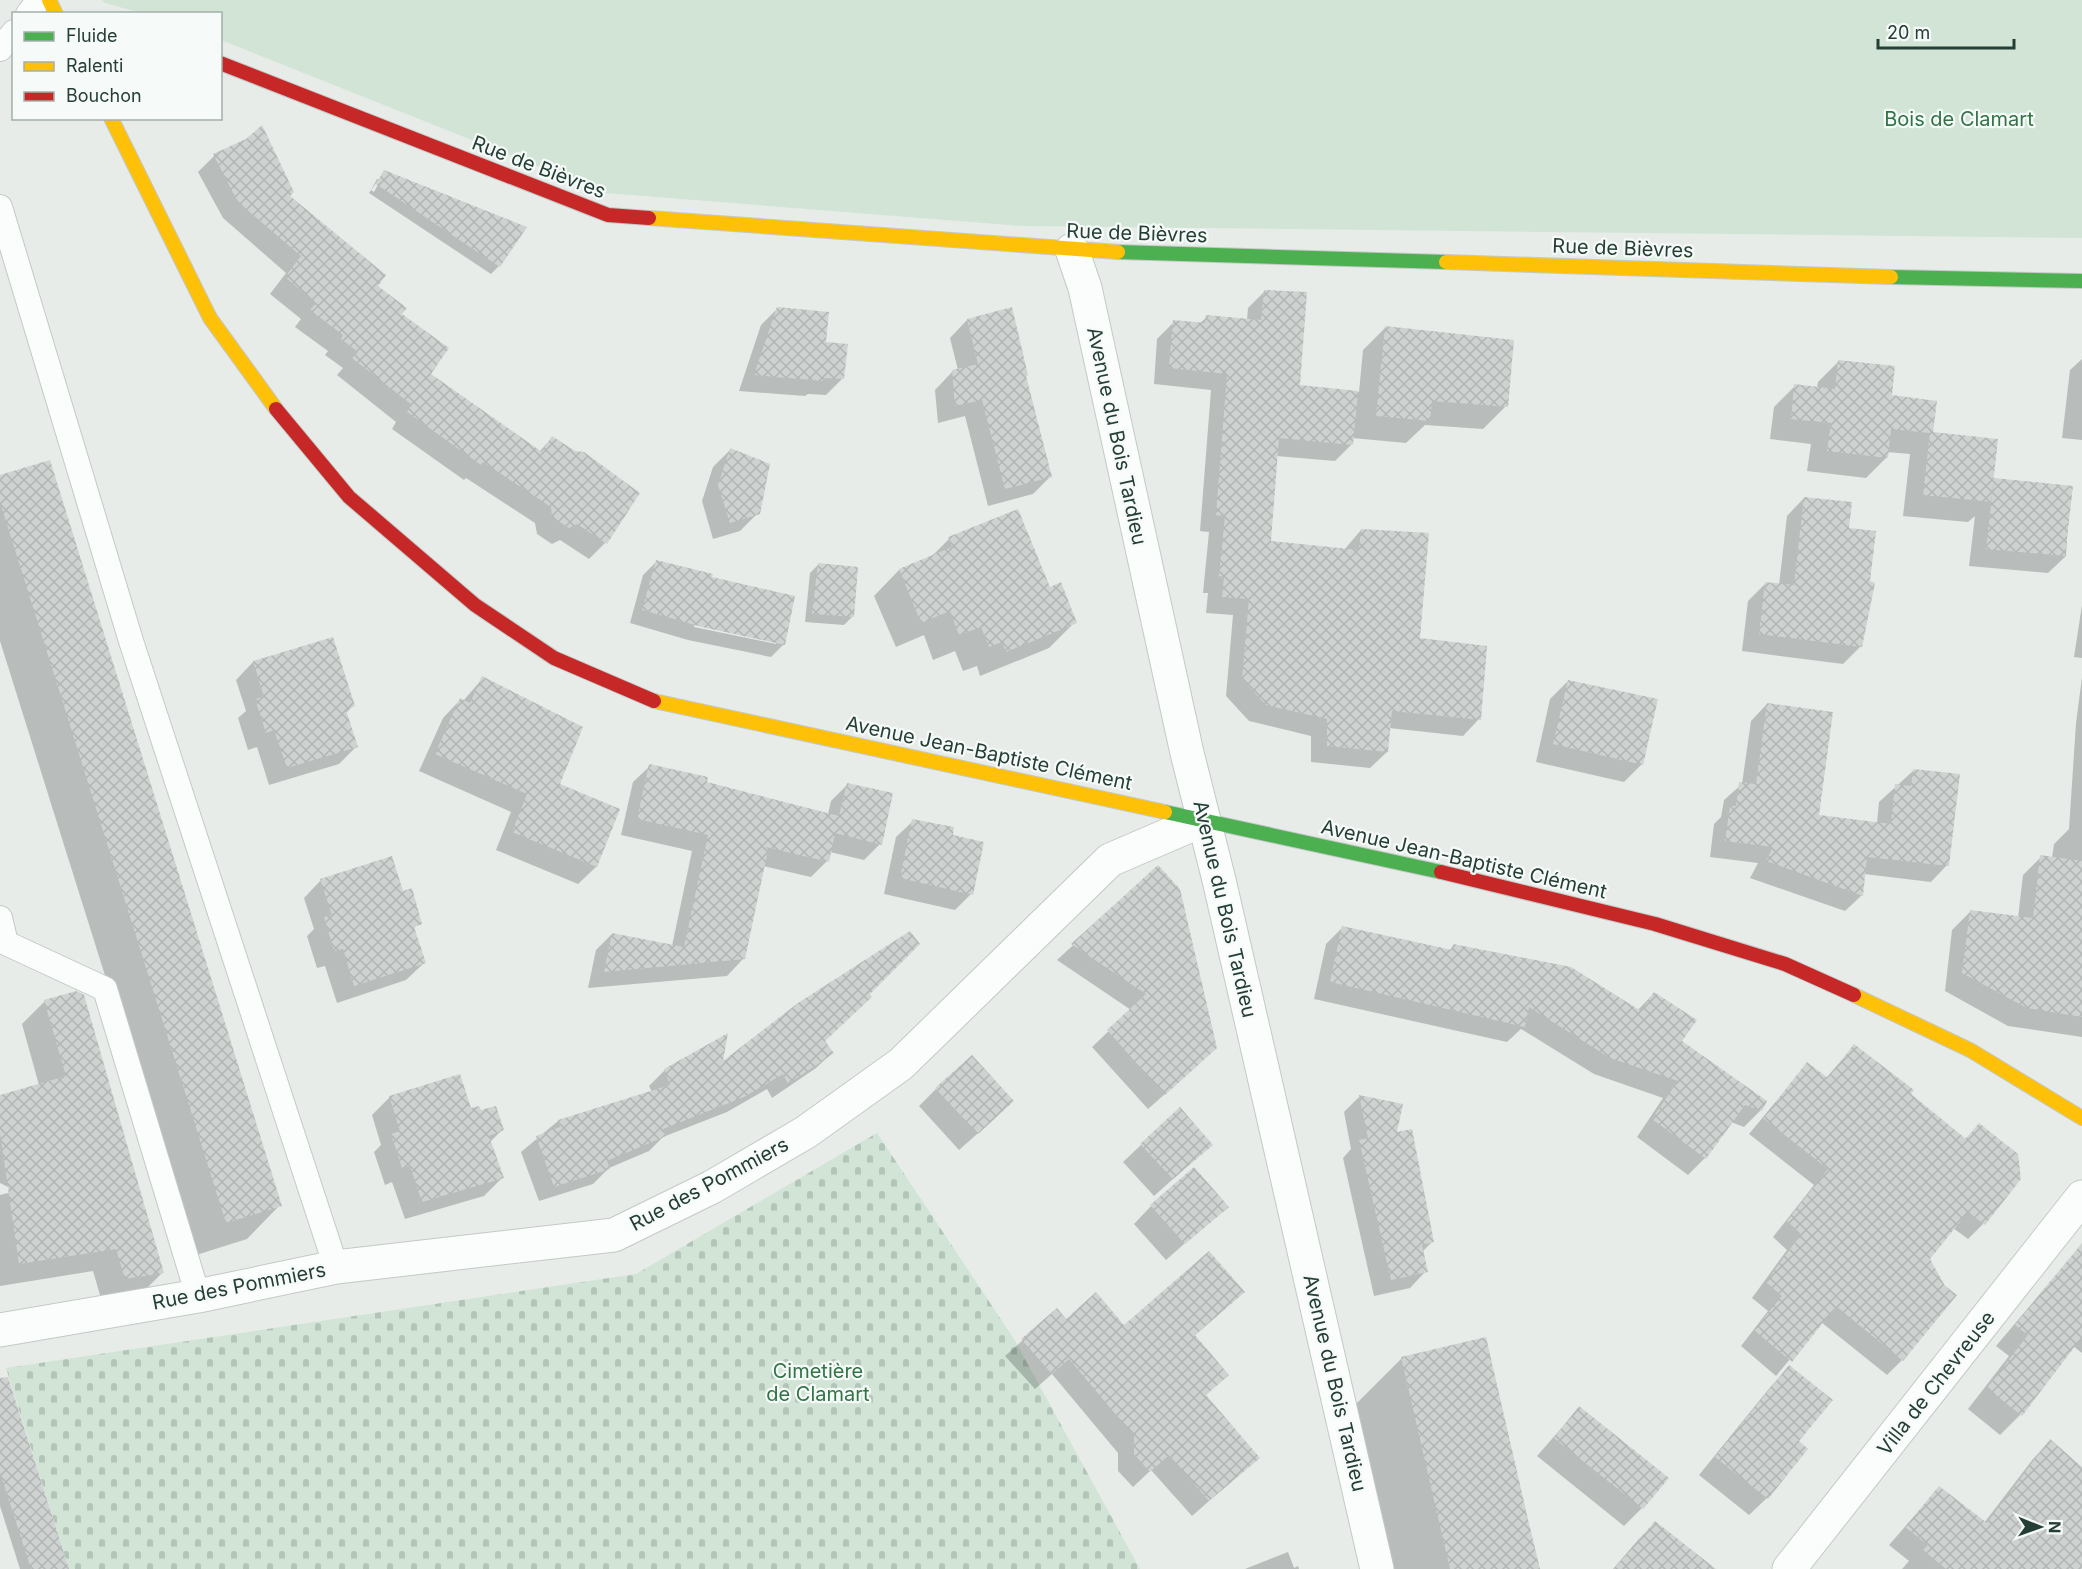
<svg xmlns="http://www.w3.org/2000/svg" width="2082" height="1569" font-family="Inter,sans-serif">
<defs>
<pattern id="cemetery-stones" width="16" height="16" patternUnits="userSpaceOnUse" patternTransform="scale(1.5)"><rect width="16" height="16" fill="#d1e4d6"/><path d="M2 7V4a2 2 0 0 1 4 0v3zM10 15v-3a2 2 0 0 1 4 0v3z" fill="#b3c5b8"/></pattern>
<pattern id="building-cross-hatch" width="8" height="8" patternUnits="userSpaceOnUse" patternTransform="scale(1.5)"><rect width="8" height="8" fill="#ced3d1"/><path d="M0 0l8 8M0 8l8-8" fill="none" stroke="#b1b6b4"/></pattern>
</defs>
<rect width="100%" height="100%" fill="#e7ece9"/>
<polygon fill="url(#cemetery-stones)" points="877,1133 1014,1339 1140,1569 69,1569 6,1368 636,1274"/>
<polygon fill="#d1e4d6" points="102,0 2082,0 2082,238 1022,226 605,193 221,40 220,14 141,13 105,3"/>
<g fill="#0003" fill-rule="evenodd">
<polygon points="247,141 288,197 400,314 429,375 539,452 552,438 638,493 605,543 589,559 560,540 552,544 537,534 535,523 466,478 464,480 392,429 396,422 337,375 343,368 325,355 328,351 295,327 301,319 270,294 286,273 223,218 198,172 214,156"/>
<path d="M384 172 499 266 491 274 369 193ZM377 179H381L374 192 371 190Z"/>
<polygon points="1265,291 1299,387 1359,392 1363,350 1385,328 1506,406 1483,429 1425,425 1406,443 1352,438 1352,444 1335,461 1276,456 1269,543 1344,550 1361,530 1418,640 1479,719 1463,736 1389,728 1387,752 1370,768 1311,762 1311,736 1249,721 1226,696 1233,615 1206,613 1208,593 1203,593 1209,532 1200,531 1211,390 1154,384 1157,339 1174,322 1199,324 1207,317 1247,320 1248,308"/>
<polygon points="777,309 825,343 843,378 826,395 808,394 805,396 739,391 761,325"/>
<polygon points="967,320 1024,377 1051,476 1033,494 988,506 965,416 938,423 935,390 952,372 958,370 950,338"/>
<polygon points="2082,359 2082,440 2062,438 2070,370"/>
<polygon points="1839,361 1890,397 1992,482 1994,480 2070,487 2066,556 2048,573 1969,566 1975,516 1968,522 1903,516 1910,454 1887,452 1887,457 1866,478 1807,471 1811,444 1770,439 1774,407 1795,386 1817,388 1818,382"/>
<polygon points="730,450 758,513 740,531 713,539 702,501 713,467"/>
<polygon points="0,477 280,1205 247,1239 193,1256 0,641"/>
<polygon points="1804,498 1847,529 1861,646 1843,664 1742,651 1748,601 1766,583 1779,585 1787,516"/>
<polygon points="949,539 1049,588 1075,622 1049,648 980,676 977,666 963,671 955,651 933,660 924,635 896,647 874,596 899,570 930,558"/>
<path d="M656 562 710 578 784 644 771 657 688 640 630 623 643 575ZM695 624 776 641V644L694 627Z"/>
<polygon points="819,564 852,617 844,625 805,622 810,573"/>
<polygon points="2082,605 2082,658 2074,657"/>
<polygon points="253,662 353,706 345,714 356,747 339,764 269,785 257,747 248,750 238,718 246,711 236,680"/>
<polygon points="2082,677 2082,1037 2008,1026 1945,991 1952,930 1970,912 2018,918 2023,875 2041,857 2052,858 2054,844 2069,829 2076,723"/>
<polygon points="483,678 559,785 618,810 596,867 578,884 496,850 511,812 419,771 443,718 460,700 463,701"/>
<polygon points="1568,681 1642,764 1624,782 1536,762 1550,699"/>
<polygon points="1767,704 1818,817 1877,823 1879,802 1913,771 1947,865 1931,882 1864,874 1862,895 1845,911 1750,878 1758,863 1710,857 1714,824 1721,817 1724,800 1742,784 1751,721"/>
<polygon points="650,766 705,783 828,814 831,801 847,785 880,844 864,860 830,852 827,861 811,877 763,866 743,959 727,976 588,988 596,950 612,934 672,946 692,851 621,835 633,782"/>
<polygon points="913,821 951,837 971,894 955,910 884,894 896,837"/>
<polygon points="1158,867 1199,1064 1148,1109 1092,1047 1131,1010 1057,960"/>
<polygon points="321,880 401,893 417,925 413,929 424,963 406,980 337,1003 325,966 317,968 307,936 314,929 304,898"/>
<polygon points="1343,927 1449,951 1453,946 1637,1011 1654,993 1680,1042 1761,1110 1744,1127 1731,1122 1705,1158 1688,1175 1637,1137 1663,1098 1594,1074 1521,1029 1507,1042 1314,999 1326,944"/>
<polygon points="45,1001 162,1273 139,1296 102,1302 93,1271 0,1286 0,1195 16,1191 0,1183 0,1096 39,1085 22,1024"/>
<polygon points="824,1041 832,1053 816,1068 772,1098 767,1089 727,1112 663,1137 649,1151 609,1168 593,1184 539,1201 521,1152 558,1121 652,1092 649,1086 665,1070 720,1064"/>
<polygon points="1854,1046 1964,1140 1980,1125 1983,1224 1968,1239 1953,1228 1928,1259 1902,1360 1887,1375 1821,1322 1776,1376 1741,1346 1768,1311 1752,1298 1787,1250 1773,1237 1814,1185 1749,1134 1807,1064 1826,1078"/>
<polygon points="936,1089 994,1119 959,1150 919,1106"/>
<polygon points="1360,1096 1396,1134 1433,1241 1422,1252 1426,1271 1410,1288 1374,1296 1343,1158 1351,1149 1344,1112"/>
<polygon points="390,1097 470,1110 502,1130 490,1142 502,1178 484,1196 405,1219 392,1182 385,1185 374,1152 381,1145 372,1115"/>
<polygon points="1141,1145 1211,1145 1154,1196 1123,1162"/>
<polygon points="1151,1206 1227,1206 1166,1260 1134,1224"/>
<polygon points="2082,1244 2082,1353 2073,1346 2020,1415 2000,1435 1968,1409 2009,1356 1996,1346"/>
<polygon points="1226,1308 1194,1336 1227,1375 1205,1396 1258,1458 1192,1516 1151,1470 1133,1487 1118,1471 1118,1453 1052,1374 1035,1389 1005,1356 1057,1310 1066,1321 1123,1327"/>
<polygon points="1402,1358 1538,1569 1394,1569 1356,1404"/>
<polygon points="1790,1367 1767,1498 1749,1515 1699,1475 1772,1385"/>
<polygon points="0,1397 68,1569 20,1569 0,1506"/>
<polygon points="1579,1408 1642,1508 1624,1526 1537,1456"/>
<polygon points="2050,1441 2082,1469 2082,1569 1902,1569 1909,1561 1889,1545 1939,1488 1984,1523 2033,1459"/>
<polygon points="1655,1523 1694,1569 1613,1569 1638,1540"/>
<polygon points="1288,1552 1294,1568 1298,1566 1299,1569 1245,1569"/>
</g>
<g fill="url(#building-cross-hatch)">
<polygon points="262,125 294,192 290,196 386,275 378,286 407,308 402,314 449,348 431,374 542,452 552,436 575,451 584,452 640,493 607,544 577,524 569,528 552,517 551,507 483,462 481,465 407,412 412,405 352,358 358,352 341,339 343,335 310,310 316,303 285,277 301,256 238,202 213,154 246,139"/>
<polygon points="384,170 527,227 500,267 376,184"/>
<polygon points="1264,290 1307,292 1300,385 1358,391 1353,445 1279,438 1271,541 1359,550 1361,529 1429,533 1420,638 1487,646 1481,720 1392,711 1388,752 1327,746 1327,719 1266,705 1242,679 1249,599 1222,597 1224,577 1219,576 1225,516 1216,515 1227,374 1169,368 1173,320 1205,323 1206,315 1261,320"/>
<polygon points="777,307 829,312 826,342 848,344 844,379 823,378 823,381 754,375"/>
<polygon points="1012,307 1028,375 1026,376 1052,477 1005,489 982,400 955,406 952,370 978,364 967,319"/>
<polygon points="1385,326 1514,340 1508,407 1432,401 1430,421 1376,416"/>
<polygon points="1838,360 1895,366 1892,395 1937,401 1933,432 1998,439 1991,502 1923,495 1930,433 1891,429 1888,458 1827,451 1831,423 1791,419 1794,384 1835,389"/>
<polygon points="730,448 770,464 760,514 730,523 718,485"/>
<polygon points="50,460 282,1206 226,1223 0,502 0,475"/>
<polygon points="1994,478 2073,486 2065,556 1986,549"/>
<polygon points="1804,497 1852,502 1849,528 1876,531 1870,581 1875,583 1862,647 1759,634 1765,582 1794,585"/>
<polygon points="1018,509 1050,587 1061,582 1077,623 1006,652 1002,642 989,647 981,627 959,635 950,611 921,623 899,569 952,547 948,537"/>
<polygon points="656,560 713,574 712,577 795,596 785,645 702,627 642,610"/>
<polygon points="818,563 858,567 854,617 812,614"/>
<polygon points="333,637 355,706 346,710 358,747 287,768 274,730 266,733 255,699 264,697 253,661"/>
<polygon points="482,676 583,727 560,784 620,809 597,867 512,832 527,794 435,754 460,698 470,703"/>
<polygon points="1568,680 1658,699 1643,765 1553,744"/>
<polygon points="1767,703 1833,712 1819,815 1891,824 1895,784 1911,786 1913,769 1960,774 1949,866 1867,857 1863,896 1766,861 1773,847 1725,841 1730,806 1736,806 1739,782 1756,784"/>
<polygon points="649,764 708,777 707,782 839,816 847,783 893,793 882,845 835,833 829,862 766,847 768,850 745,959 604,972 612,933 684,947 708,835 637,819"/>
<polygon points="912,819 954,827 953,835 984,842 973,895 900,878"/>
<polygon points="2040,855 2082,861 2082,1017 2027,1008 1962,973 1970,910 2033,918"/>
<polygon points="392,856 403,891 412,888 422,924 414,927 426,963 354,986 343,949 334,951 324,917 332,915 320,879"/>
<polygon points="1158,865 1180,889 1217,1048 1165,1095 1107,1030 1146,994 1071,944"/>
<polygon points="1342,926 1452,950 1453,944 1571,967 1641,1011 1654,992 1697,1020 1682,1041 1767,1101 1762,1111 1745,1105 1706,1159 1652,1119 1678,1081 1610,1058 1529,1007 1525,1027 1330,982"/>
<polygon points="910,931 920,944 870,994 872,997 825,1041 834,1053 788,1084 783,1074 744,1097 663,1129 666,1136 607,1161 610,1169 554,1187 536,1136 560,1127 558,1120 670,1085 664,1069 728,1033 723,1061 798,1003"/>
<polygon points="76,991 84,995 164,1273 125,1279 116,1249 19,1264 0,1133 0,1095 66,1076 44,1000"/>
<polygon points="1854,1044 1914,1090 1911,1094 1966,1139 1979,1123 2018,1154 2021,1179 1985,1225 1968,1212 1930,1259 1945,1286 1957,1295 1903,1361 1836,1306 1792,1362 1754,1330 1782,1296 1766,1282 1801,1234 1787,1221 1828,1169 1763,1118 1807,1062 1828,1078"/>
<polygon points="972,1055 1014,1101 978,1134 935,1088"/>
<polygon points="460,1074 471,1108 479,1106 481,1110 496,1106 504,1130 489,1136 504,1178 422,1202 410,1166 402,1168 391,1134 400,1131 389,1096"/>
<polygon points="1359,1095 1403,1104 1397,1132 1412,1129 1434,1242 1422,1245 1428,1272 1391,1280 1359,1140 1368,1138"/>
<polygon points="1180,1107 1213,1145 1173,1179 1140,1144"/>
<polygon points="1194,1167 1229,1207 1185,1244 1150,1205"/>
<polygon points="2082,1243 2082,1337 2022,1416 1987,1388 2028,1335 2015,1325"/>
<polygon points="1209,1251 1245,1292 1195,1335 1229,1375 1206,1395 1260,1458 1209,1501 1169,1455 1150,1472 1134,1454 1134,1436 1069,1359 1052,1374 1021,1339 1057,1308 1066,1319 1096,1292 1124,1325"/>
<polygon points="1486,1337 1527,1515 1540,1569 1450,1569 1401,1357"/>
<polygon points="1789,1365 1833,1400 1799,1441 1808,1449 1768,1499 1715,1457"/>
<polygon points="8,1377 69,1569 31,1569 0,1472 0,1378"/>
<polygon points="1579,1406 1669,1478 1643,1509 1554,1438"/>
<polygon points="2050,1439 2082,1467 2082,1569 1946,1569 1923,1550 1928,1545 1905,1527 1939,1486 1987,1523"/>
<polygon points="1655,1521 1716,1569 1614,1569"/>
</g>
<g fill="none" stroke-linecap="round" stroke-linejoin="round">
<defs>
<g id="lane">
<polyline points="28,14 39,0"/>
<polyline points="0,49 14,32"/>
<polyline points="0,207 131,641 336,1267"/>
<polyline points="0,918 6,943 105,989 198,1296"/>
</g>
<g id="street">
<polyline points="1072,250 1085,288 1187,753 1219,880 1377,1569"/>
<polyline points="0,1330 198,1296 336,1267 614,1235 712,1187 806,1132 901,1064 1110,860 1203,820"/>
<polyline points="1789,1569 2082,1197"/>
</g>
<g id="fast">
<polyline points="1118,252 1446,262"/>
<polyline points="1891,277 2082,281"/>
<polyline points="1165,812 1441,872"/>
</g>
<g id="slow">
<polyline points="49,0 56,14"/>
<polyline points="111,118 210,318 276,409"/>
<polyline points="649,218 1118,252"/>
<polyline points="1446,262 1891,277"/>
<polyline points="654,701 1165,812"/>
<polyline points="1854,995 1970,1050 2082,1118"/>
</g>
<g id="jam">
<polyline points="220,63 608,215 649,218"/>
<polyline points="276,409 349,497 475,605 554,658 654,701"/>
<polyline points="1441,872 1655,924 1785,964 1854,995"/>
</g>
</defs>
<use href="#lane" stroke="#c4c9c6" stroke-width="26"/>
<use href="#street" stroke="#c4c9c6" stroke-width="35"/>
<use href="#fast" stroke="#c3c9c6" stroke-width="16"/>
<use href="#slow" stroke="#c3c9c6" stroke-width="16"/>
<use href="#jam" stroke="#c3c9c6" stroke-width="16"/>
<use href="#lane" stroke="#fbfcfc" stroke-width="24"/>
<use href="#street" stroke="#fbfcfc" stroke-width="33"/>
<use href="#fast" stroke="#4caf50" stroke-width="14"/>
<use href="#slow" stroke="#ffc107" stroke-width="14"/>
<use href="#jam" stroke="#c62828" stroke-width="14"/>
</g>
<g text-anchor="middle" stroke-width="4.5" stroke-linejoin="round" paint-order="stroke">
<g font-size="20" fill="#317446" stroke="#f6faf8">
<text x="1959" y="126">Bois de Clamart</text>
<text x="818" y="1378">Cimetière<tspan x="818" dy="23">de Clamart</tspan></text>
</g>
<g font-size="20" fill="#253f36" stroke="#f6faf8">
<text transform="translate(539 167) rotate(21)" y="7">Rue de Bièvres</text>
<text transform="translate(1137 233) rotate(2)" y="7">Rue de Bièvres</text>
<text transform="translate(1623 248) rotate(2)" y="7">Rue de Bièvres</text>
<text transform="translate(1117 436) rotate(78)" y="7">Avenue du Bois Tardieu</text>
<text transform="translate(989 753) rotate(12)" y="7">Avenue Jean-Baptiste Clément</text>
<text transform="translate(1464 859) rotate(13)" y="7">Avenue Jean-Baptiste Clément</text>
<text transform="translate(1225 909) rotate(77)" y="7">Avenue du Bois Tardieu</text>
<text transform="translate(709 1184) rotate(-28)" y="7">Rue des Pommiers</text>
<text transform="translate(239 1286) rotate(-11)" y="7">Rue des Pommiers</text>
<text transform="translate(1335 1383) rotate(77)" y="7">Avenue du Bois Tardieu</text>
<text transform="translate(1936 1383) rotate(-52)" y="7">Villa de Chevreuse</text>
</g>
</g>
<rect x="12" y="12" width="210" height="108" fill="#f6faf8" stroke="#a2afaa" stroke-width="1.5"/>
<rect x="24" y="32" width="30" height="9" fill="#4caf50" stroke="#a2afaa" stroke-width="1.5"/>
<text x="66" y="42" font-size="18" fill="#253f36">Fluide</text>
<rect x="24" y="62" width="30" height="9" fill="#ffc107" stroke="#a2afaa" stroke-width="1.5"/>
<text x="66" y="72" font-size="18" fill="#253f36">Ralenti</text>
<rect x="24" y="92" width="30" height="9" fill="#c62828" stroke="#a2afaa" stroke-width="1.5"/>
<text x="66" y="102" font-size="18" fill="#253f36">Bouchon</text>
<g transform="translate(2040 1527) rotate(91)" stroke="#f6faf8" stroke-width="4.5" paint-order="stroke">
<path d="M0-4.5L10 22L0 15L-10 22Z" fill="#253f36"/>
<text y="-9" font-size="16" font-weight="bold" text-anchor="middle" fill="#253f36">N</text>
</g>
<path d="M1878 39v9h136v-9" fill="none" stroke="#253f36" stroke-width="3"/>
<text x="1887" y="39" font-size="18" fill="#253f36" stroke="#f6faf8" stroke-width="4.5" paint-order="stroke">20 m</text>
</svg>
